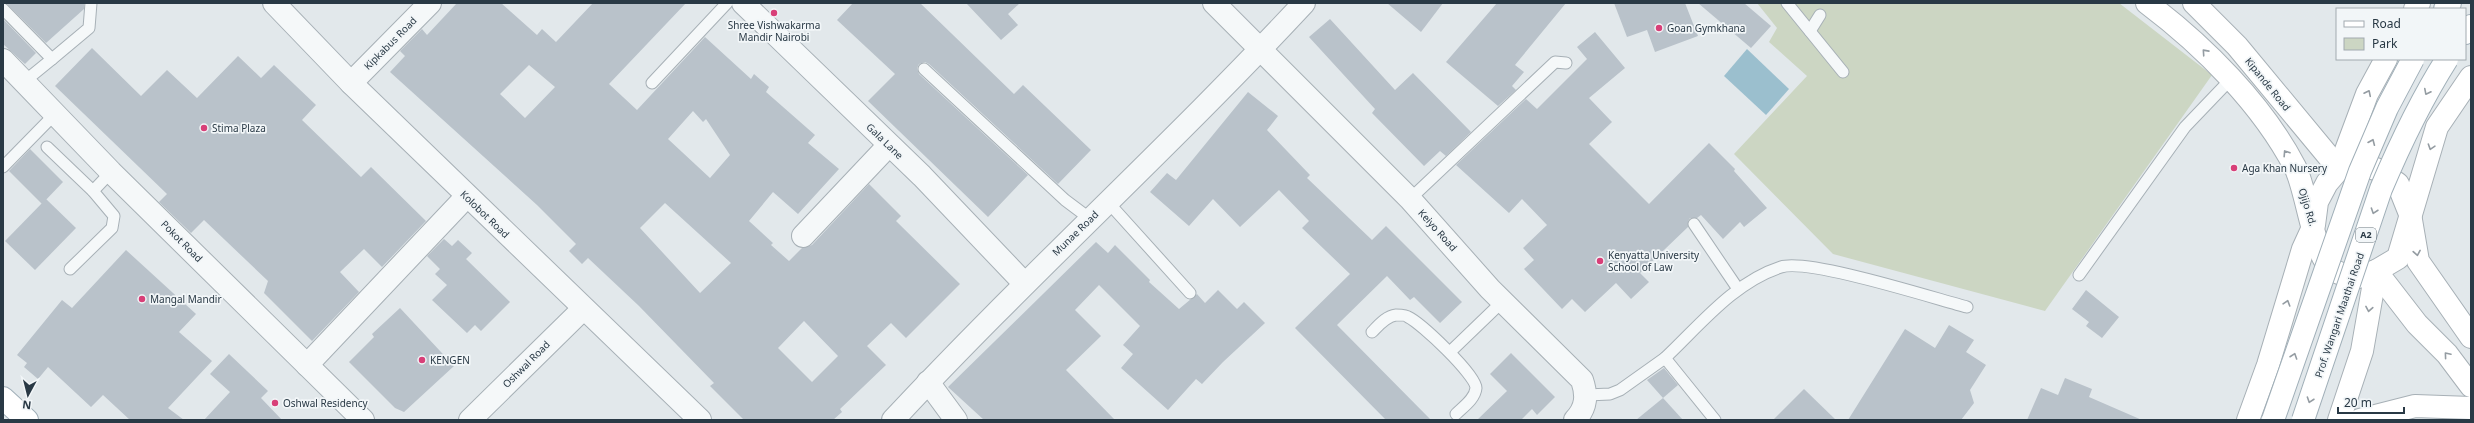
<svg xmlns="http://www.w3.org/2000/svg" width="2474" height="423" font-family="'Noto Sans',sans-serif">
<rect width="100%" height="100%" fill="#e2e8eb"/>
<polygon fill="#ccd6c3" points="1757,3 2119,3 2212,75 2045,311 1833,254 1734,154 1807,76 1769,42 1777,28"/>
<polygon fill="#9bbfce" points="1747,49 1789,89 1766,115 1724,76"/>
<g fill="#b9c2ca" fill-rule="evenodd">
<polygon points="6,3 84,3 84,9 46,43"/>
<path d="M457 3H501L537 35 542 29 556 42 593 3H686L609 84 637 110 705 37 751 79 754 74 769 87 766 92 815 135 808 143 839 169 798 214 773 192 749 221 773 243 771 245 789 261 802 248 812 245 869 184 901 216 896 221 960 284 906 338 891 323 867 346 886 365 840 409 842 412 833 420H744L710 386 714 383 639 306 588 258 582 264 569 251 576 244 537 205 390 72 405 56 400 51 422 29 427 35ZM529 65 555 87 525 118 500 94ZM693 111 703 122 706 119 730 155 710 178 668 139ZM665 203 731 263 700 293 640 228ZM804 321 838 356 812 382 778 348Z"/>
<polygon points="853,3 920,3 1014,94 1023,85 1091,150 1058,184 929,64 925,62 919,64 917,68 919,74 1028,175 988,217 868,101 895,74 837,20"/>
<polygon points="966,3 1020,3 1008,14 1018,25 1001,40"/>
<polygon points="1387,3 1443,3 1421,32"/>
<polygon points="1497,3 1566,3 1515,65 1524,72 1512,86 1516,90 1498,106 1446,62"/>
<polygon points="1614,3 1685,3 1698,36 1655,52 1647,30 1627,37"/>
<polygon points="1698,3 1744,3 1771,26 1751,48"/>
<polygon points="3,19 36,53 25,64 3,44"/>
<polygon points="1330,19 1395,90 1413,73 1471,132 1446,156 1440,151 1424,166 1372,113 1375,109 1309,37"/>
<polygon points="1595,32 1625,68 1589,98 1612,122 1589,144 1649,204 1709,143 1735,169 1734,171 1767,208 1744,227 1740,222 1723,239 1701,215 1697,218 1690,218 1688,221 1688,227 1640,273 1649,282 1631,299 1616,283 1585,312 1572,299 1562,309 1524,269 1534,260 1523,248 1547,225 1522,199 1509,213 1456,165 1526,99 1537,109 1587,59 1577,47"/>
<polygon points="92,48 141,96 167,70 197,98 238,56 261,78 274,65 316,105 302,120 361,177 371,167 426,221 382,267 364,249 340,272 359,292 312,341 264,293 268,281 204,220 191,233 159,202 167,194 55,86"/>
<polygon points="1248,92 1278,116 1267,130 1310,175 1307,178 1372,240 1386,226 1462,302 1440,323 1414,297 1410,300 1387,276 1337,325 1431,420 1386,420 1295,328 1350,274 1302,228 1309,221 1279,190 1240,227 1213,199 1189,226 1150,192 1167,173 1176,180"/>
<polygon points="30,149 63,182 42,204 9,171"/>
<polygon points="46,199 76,228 35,270 5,241"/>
<polygon points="444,239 452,246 458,240 472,253 466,259 510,302 481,331 475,325 467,333 432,300 447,285 435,274 440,269 427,256"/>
<polygon points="1096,242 1108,253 1115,245 1150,280 1149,282 1179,309 1197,294 1205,303 1218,290 1237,309 1244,302 1265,323 1223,362 1202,384 1196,379 1168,410 1121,368 1133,354 1123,345 1140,326 1099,285 1075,310 1101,336 1066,370 1115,420 984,420 948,387"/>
<polygon points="126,250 196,314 179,332 212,361 168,408 184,420 130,420 103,395 91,407 48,367 38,379 24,367 27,363 17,355 62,300 72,308"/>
<polygon points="2086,290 2119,317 2102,338 2086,326 2089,322 2072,309"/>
<polygon points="400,308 454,366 404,412 395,408 349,362 374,337 372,334"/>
<polygon points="1949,325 1974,340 1966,352 1986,365 1970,390 1974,403 1961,420 1848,420 1905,329 1935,348"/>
<polygon points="1511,353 1555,397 1537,415 1532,409 1521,420 1477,420 1507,391 1490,374"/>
<polygon points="229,354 268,391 261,398 282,420 204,420 230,392 210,374"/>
<polygon points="1664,368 1678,385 1663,398 1647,380"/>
<polygon points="2065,378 2092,389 2089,397 2142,420 2027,420 2041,388 2058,395"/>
<polygon points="1804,389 1836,420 1773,420"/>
<polygon points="1663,398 1683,420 1636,420"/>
</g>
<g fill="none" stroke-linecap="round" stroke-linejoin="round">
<defs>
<g id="service">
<polyline points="1787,3 1843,72"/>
<polyline points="3,9 52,59 25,81"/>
<polyline points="1810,31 1820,15"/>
<polyline points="52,59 89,28 91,3"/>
<polyline points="924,69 1065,200 1089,218"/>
<polyline points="652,83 727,3"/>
<polyline points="47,147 93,191"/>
<polyline points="3,167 54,115"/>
<polyline points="1410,199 1555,62 1566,63"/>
<polyline points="1107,201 1190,293"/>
<polyline points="1694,224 1738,289"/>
<polyline points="70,269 112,228 114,216 93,191 111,172"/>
<polyline points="2079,275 2185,127 2230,80"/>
<path d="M1372 332C1378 326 1386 316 1396 315 1399 315 1406 315 1408 317 1421 323 1476 375 1476 388 1475 399 1463 407 1456 414"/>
<polyline points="1450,352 1503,301"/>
<path d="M1665 358C1700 325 1734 282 1781 267 1808 258 1933 298 1967 307"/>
<polyline points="1587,395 1610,394 1620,390 1665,358 1715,420"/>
</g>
<g id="minor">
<polyline points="274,3 351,83 700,420"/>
<polyline points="743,3 922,176 1024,283"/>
<path d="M1214 3 1410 199 1490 289 1582 380C1587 395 1587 407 1575 420"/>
<polyline points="3,60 111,172 363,420"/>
<polyline points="351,83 430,3"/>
<polyline points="803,236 889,145"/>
<polyline points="307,365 467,196"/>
<polyline points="928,382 956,420"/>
<polyline points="470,420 583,309"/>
<path d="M893 420C1026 277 1171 146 1304 3"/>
</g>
<g id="secondary">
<path d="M2147 3C2204 46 2262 104 2295 167 2307 190 2313 255 2332 269 2338 274 2348 276 2355 278L2376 271 2417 324 2447 354 2471 386"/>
<polyline points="2194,3 2237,46 2339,169"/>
<polyline points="2415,9 2419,3"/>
<polyline points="2344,168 2358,165 2376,169 2398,184 2410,214 2418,261 2471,337"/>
<polyline points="2248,420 2268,365 2303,249 2314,225 2317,202 2327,183 2339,169 2367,94 2386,59"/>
<polyline points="2339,420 2362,351 2376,271 2398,258 2437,127 2471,77"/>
<polyline points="2360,420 2415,406 2471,408"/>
</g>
<g id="primary">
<polyline points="2445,9 2450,3"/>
<polyline points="2465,33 2471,26"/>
<polyline points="3,398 27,420"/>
</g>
</defs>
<use href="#service" stroke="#a7b0b6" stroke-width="13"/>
<use href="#minor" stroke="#a7b0b6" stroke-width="24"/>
<use href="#secondary" stroke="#a7b0b6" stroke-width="24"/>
<use href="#primary" stroke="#a0afb8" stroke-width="24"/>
<use href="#service" stroke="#f5f8f9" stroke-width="11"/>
<use href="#minor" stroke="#f5f8f9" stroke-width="22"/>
<use href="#secondary" stroke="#fff" stroke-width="22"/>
<use href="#primary" stroke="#fff" stroke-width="22"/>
<defs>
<g id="primary-bridge">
<polyline points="2273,420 2360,171 2387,108 2413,59"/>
<path d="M2303 420 2381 189C2400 144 2421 100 2447 59"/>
</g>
</defs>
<use href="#primary-bridge" stroke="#a0afb8" stroke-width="24" stroke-linecap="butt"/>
<use href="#primary-bridge" stroke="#fff" stroke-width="22"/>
</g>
<defs><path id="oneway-chevron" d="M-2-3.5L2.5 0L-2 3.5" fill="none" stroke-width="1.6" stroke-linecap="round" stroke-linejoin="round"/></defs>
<g stroke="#949ca2">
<use href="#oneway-chevron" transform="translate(2205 52) rotate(-132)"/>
<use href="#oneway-chevron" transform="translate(2427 92) rotate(117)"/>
<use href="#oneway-chevron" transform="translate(2368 93) rotate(-64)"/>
<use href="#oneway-chevron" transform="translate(2372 142) rotate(-67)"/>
<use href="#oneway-chevron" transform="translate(2431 147) rotate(108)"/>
<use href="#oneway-chevron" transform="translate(2286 153) rotate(-123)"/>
<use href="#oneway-chevron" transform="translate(2374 211) rotate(109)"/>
<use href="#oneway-chevron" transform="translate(2417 253) rotate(80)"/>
<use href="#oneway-chevron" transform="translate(2287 303) rotate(-73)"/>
<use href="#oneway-chevron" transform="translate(2369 309) rotate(100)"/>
<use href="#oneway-chevron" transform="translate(2447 355) rotate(-130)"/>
<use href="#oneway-chevron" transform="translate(2294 356) rotate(-71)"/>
<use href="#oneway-chevron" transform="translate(2310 400) rotate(109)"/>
</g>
<g fill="#d83f78" stroke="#f2f6f8" stroke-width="1.5">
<circle cx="774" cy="13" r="4"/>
<circle cx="1659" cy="28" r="4"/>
<circle cx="204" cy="128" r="4"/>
<circle cx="2234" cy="168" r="4"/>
<circle cx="1600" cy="261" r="4"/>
<circle cx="142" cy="299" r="4"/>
<circle cx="422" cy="360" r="4"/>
<circle cx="275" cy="403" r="4"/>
</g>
<g text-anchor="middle" stroke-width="3.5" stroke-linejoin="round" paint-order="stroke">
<rect fill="#f2f6f8" stroke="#65727b" stroke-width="1" x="2356" y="228" width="20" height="14" rx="3"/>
<g font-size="9" font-weight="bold" fill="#293945">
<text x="2366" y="238">A2</text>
</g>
<g font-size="10" fill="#293945" stroke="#f2f6f8" text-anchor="start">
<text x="774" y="29" text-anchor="middle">Shree Vishwakarma<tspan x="774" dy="12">Mandir Nairobi</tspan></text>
<text x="1667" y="32">Goan Gymkhana</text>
<text x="212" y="132">Stima Plaza</text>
<text x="2242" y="172">Aga Khan Nursery</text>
<text x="1608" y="259">Kenyatta University<tspan x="1608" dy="12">School of Law</tspan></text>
<text x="150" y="303">Mangal Mandir</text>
<text x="430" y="364">KENGEN</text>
<text x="283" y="407">Oshwal Residency</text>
</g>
<g font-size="10" fill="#293945" stroke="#f2f6f8">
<text transform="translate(390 43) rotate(-45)" y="4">Kipkabus Road</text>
<text transform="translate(2268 84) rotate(51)" y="4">Kipande Road</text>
<text transform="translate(885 141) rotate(44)" y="4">Gala Lane</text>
<text transform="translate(2308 207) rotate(73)" y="4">Ojijo Rd.</text>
<text transform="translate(485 214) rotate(44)" y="4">Kolobot Road</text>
<text transform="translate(1438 230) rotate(48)" y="4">Keiyo Road</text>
<text transform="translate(1075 233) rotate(-44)" y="4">Munae Road</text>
<text transform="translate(182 241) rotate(45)" y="4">Pokot Road</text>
<text transform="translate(2339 315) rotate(-71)" y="4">Prof. Wangari Maathai Road</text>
<text transform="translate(526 364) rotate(-45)" y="4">Oshwal Road</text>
</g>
</g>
<rect width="2474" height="423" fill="none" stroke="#293945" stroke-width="8"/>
<rect x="2336" y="8" width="130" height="52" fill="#f2f6f8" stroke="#a2aab0"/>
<rect x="2344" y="21" width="20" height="6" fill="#ffffff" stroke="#a2aab0"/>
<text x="2372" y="28" font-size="12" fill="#293945">Road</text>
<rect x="2344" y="38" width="20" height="12" fill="#ccd6c3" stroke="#a2aab0"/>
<text x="2372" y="48" font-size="12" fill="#293945">Park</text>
<g transform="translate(28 395) rotate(187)" stroke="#f2f6f8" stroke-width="3" paint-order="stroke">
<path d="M0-3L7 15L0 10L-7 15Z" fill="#293945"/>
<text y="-6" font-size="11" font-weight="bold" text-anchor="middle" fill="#293945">N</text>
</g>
<path d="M2338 407v6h66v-6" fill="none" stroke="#293945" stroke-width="2"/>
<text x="2344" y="407" font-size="12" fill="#293945" stroke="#f2f6f8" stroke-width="3" paint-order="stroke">20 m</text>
</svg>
